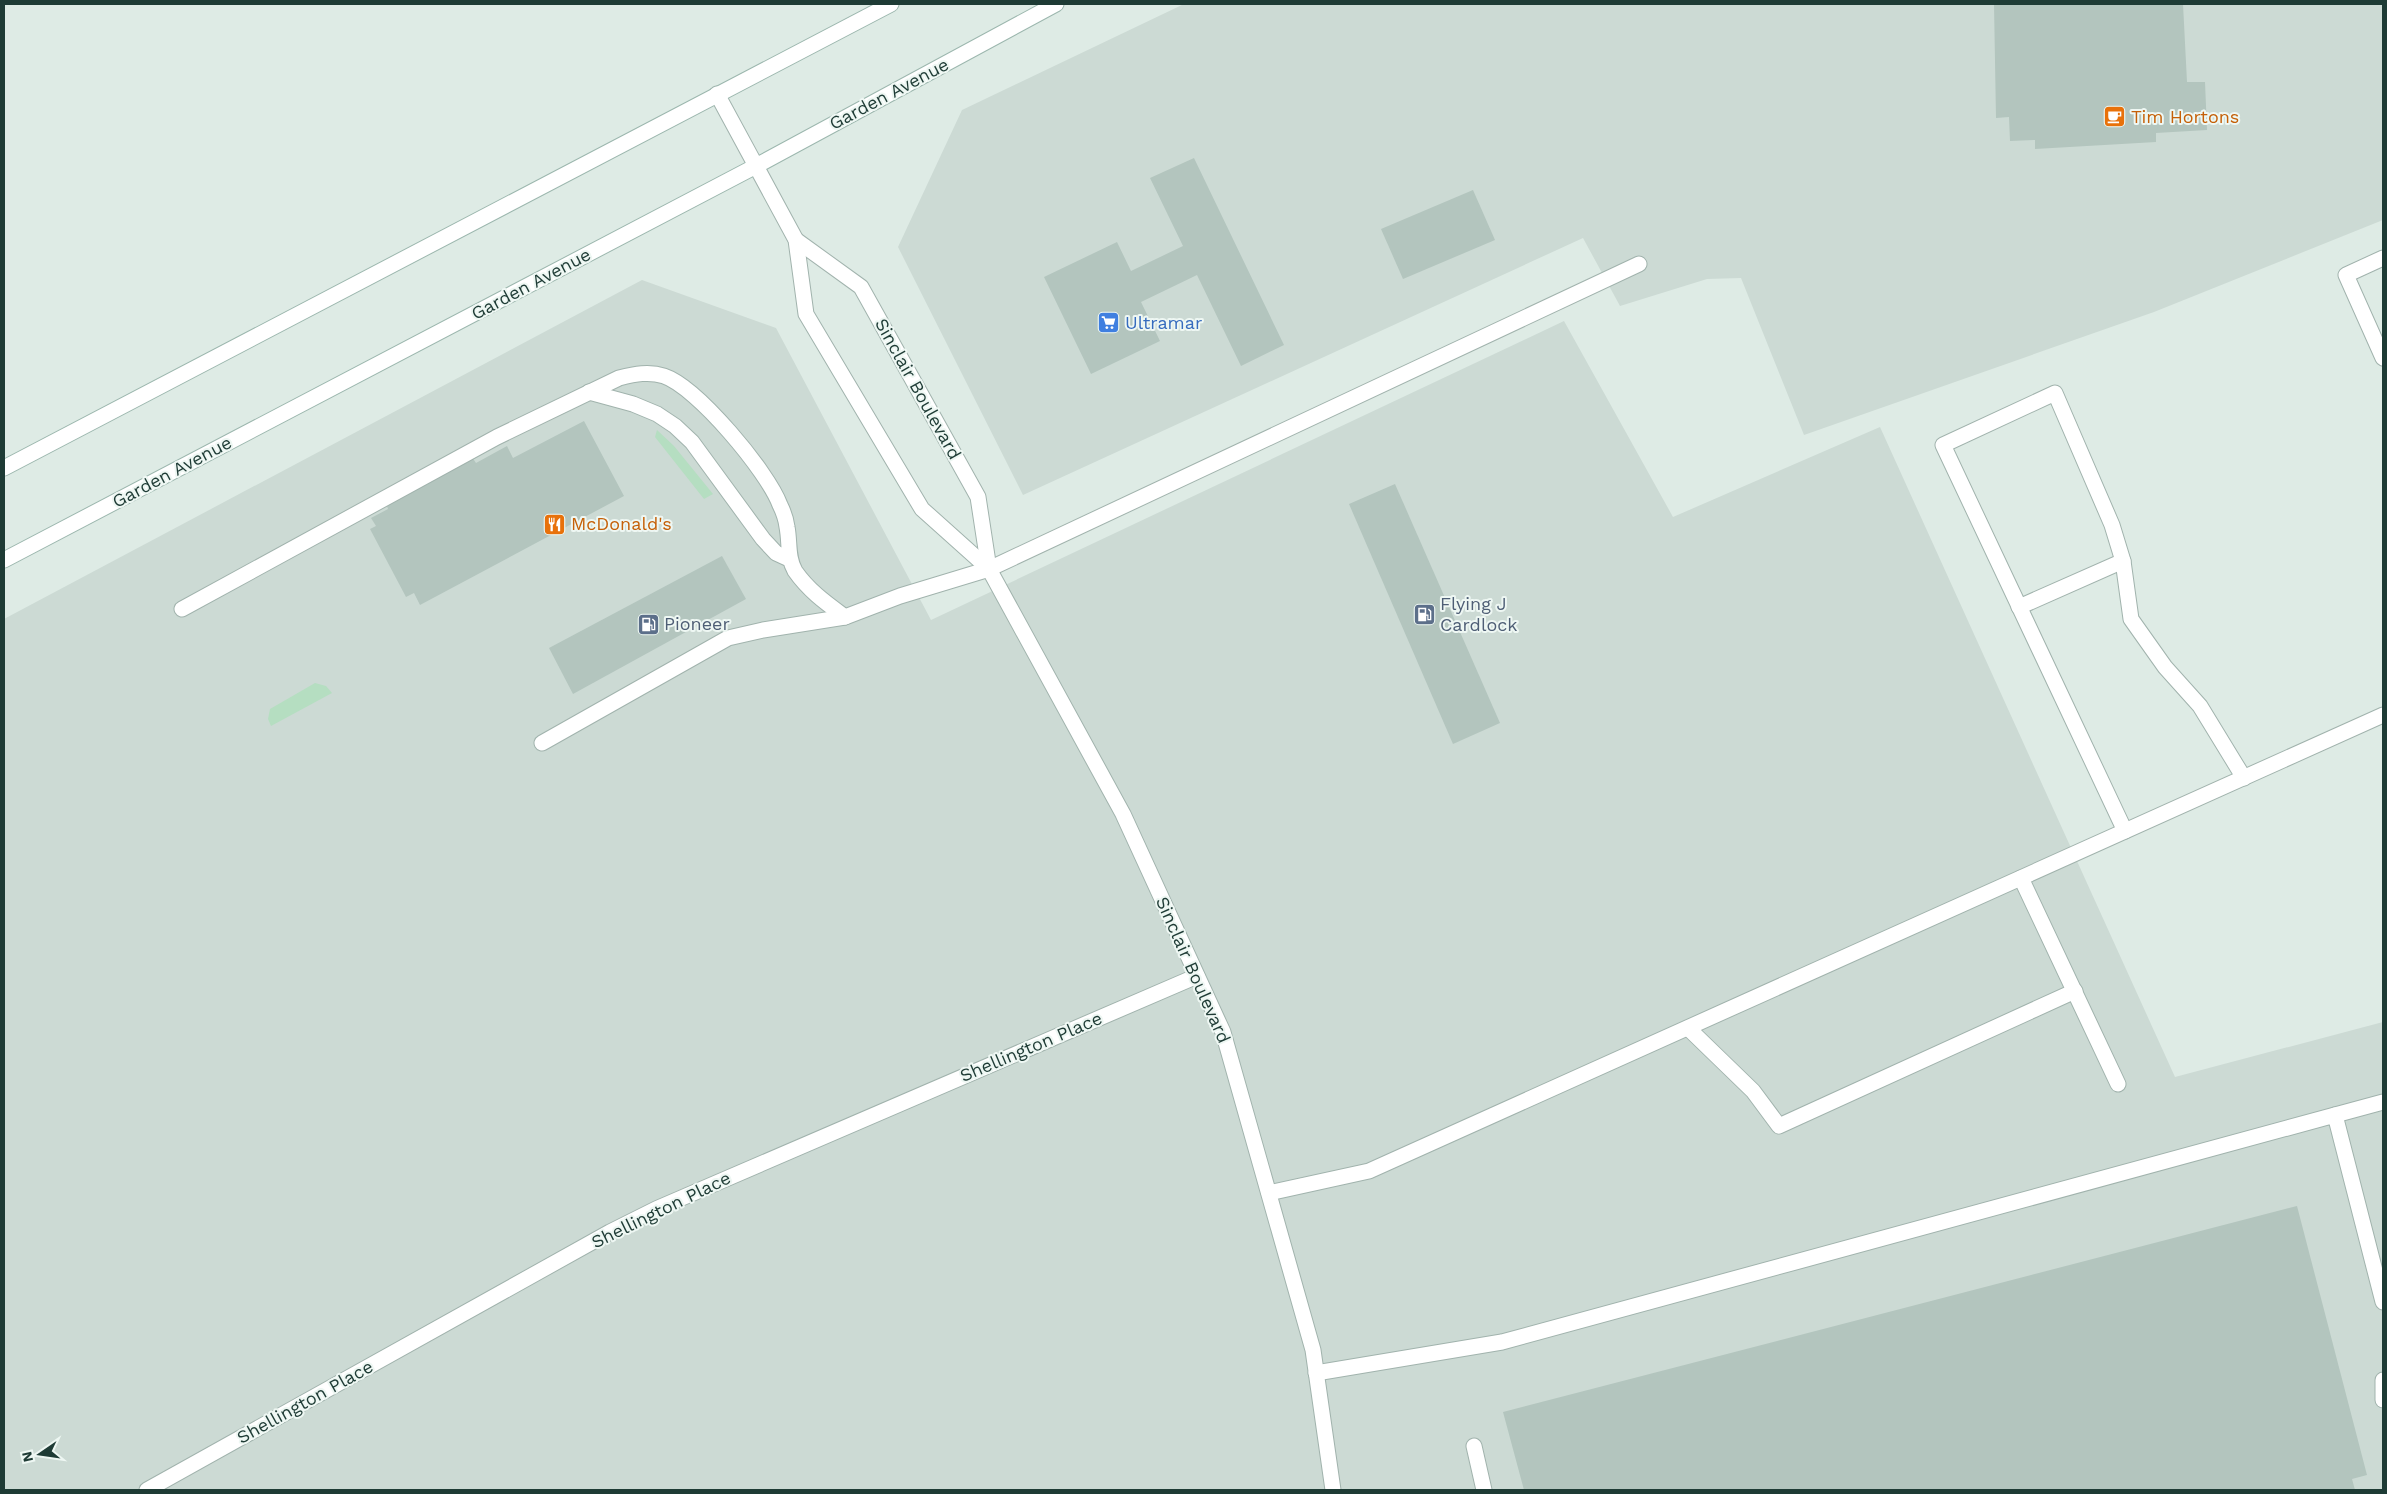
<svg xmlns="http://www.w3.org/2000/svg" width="2387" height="1494" font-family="'Work Sans',sans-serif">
<rect width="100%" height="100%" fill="#deebe5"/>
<g fill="#ccdad4">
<polygon points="1184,4 2383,4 2383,220 2154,312 1804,435 1741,278 1707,279 1620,306 1583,238 1023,495 898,247 962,110"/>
<polygon points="642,280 776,328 931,620 1564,321 1673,517 1880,427 2175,1077 2383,1022 2383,1490 4,1490 4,619"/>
</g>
<g fill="#b5dec1">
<polygon points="657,430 674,446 713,494 704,499 655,437"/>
<polygon points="315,683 326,686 332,693 271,726 268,719 270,709"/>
</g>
<g fill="#b3c5be">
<polygon points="1994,4 2183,4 2187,82 2205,82 2207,130 2156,133 2156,142 2035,149 2035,140 2010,141 2009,117 1996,118"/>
<polygon points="1194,158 1284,345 1241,366 1197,275 1141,302 1160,341 1091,374 1044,277 1117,242 1131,271 1183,246 1150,178"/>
<polygon points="1473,190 1495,240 1403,279 1381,229"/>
<polygon points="584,421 624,496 420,605 414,593 406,597 370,529 376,526 371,518 388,509 386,503 472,457 476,463 507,446 513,458"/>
<polygon points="1395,484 1500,723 1453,744 1349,504"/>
<polygon points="722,556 746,599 573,694 549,648"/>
<polygon points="2297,1206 2367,1475 2352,1479 2355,1490 1524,1490 1503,1412"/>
</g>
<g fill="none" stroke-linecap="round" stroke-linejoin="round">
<defs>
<g id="service">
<polyline points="2383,258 2346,275 2383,358"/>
<polyline points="589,392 633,404 657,414 675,426 692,442 763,539 776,553 789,559"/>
<polyline points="2019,607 2123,561"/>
<path d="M182 609 497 437 619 378C635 374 649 371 664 376 697 387 768 472 780 505 783 511 786 519 787 527 790 542 787 557 795 571 809 591 826 603 845 617"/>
<polyline points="542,743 728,638 763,630 845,617 900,596 989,569 1639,264"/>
<polyline points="2125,831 1943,445 2055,393 2112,525 2123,561 2131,619 2165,667 2200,706 2244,778"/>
<polyline points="2021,878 2118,1084"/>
<polyline points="1688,1028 1753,1091 1779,1126 2075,991"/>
<polyline points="2335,1115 2383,1102"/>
<polyline points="1269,1193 1369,1171 2383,715"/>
<polyline points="1316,1373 1502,1342 2335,1115 2383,1302"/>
<polyline points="2383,1380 2383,1400"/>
<polyline points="1474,1446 1484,1490"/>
</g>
<g id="minor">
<polyline points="717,94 796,240 806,314 922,509 989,569 1123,814 1223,1032 1313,1350 1333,1490"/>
<polyline points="796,240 861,287 978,497 989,569"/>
<polyline points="147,1490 610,1232 656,1209 1197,976"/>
</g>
<g id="secondary">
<polyline points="4,468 891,4"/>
<polyline points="4,560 756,166 1056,4"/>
</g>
</defs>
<use href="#service" stroke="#a1b3ad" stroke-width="17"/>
<use href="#minor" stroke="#a1b3ad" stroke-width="17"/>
<use href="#secondary" stroke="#9cb7ae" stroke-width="17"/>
<use href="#service" stroke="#fff" stroke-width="15"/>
<use href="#minor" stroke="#fff" stroke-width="15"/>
<use href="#secondary" stroke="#fff" stroke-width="15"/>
</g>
<defs>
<symbol id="cafe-square" viewBox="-11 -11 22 22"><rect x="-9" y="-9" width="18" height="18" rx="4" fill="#e8710a" stroke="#eef7f3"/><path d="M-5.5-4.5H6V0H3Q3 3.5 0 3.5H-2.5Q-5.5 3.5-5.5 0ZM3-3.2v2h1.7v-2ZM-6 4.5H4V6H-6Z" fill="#fff"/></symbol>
<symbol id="supermarket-square" viewBox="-11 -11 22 22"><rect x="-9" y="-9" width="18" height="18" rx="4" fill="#3f7fe0" stroke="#eef7f3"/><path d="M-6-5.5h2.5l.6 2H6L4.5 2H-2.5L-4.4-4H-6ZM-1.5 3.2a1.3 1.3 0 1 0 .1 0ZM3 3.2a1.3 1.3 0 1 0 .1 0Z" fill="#fff"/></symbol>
<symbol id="restaurant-square" viewBox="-11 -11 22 22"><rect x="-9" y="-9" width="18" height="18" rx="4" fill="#e8710a" stroke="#eef7f3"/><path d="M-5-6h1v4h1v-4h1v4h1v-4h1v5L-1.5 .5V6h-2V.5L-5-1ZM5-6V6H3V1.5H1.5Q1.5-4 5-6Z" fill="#fff"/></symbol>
<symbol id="fuel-square" viewBox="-11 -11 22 22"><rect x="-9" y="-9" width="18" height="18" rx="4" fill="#5c6f8a" stroke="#eef7f3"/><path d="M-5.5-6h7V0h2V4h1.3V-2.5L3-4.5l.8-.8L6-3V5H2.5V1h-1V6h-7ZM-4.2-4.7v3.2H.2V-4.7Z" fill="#fff"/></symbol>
</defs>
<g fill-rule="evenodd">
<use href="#cafe-square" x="2102" y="104" width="25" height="25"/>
<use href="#supermarket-square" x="1096" y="310" width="25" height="25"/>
<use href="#restaurant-square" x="542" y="512" width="25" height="25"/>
<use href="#fuel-square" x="1412" y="602" width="25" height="25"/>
<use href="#fuel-square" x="636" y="612" width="25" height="25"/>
</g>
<g text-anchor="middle" stroke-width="4" stroke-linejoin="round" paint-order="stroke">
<g font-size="18" fill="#1e3b35" stroke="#eef7f3">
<text transform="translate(889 94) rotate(-28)" y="6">Garden Avenue</text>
<text transform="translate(531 284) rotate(-28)" y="6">Garden Avenue</text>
<text transform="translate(918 389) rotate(61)" y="6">Sinclair Boulevard</text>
<text transform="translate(172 472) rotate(-28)" y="6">Garden Avenue</text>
<text transform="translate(1193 970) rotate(66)" y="6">Sinclair Boulevard</text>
<text transform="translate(1031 1047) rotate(-23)" y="6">Shellington Place</text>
<text transform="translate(661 1210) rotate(-26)" y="6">Shellington Place</text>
<text transform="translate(305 1402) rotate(-29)" y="6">Shellington Place</text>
</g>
<g font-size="18" fill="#c56008" stroke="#eef7f3" text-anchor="start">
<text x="2131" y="123">Tim Hortons</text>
<text x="571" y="530">McDonald's</text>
</g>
<g font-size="18" fill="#366cbe" stroke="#eef7f3" text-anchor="start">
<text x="1125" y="329">Ultramar</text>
</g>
<g font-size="18" fill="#4e5e75" stroke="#eef7f3" text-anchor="start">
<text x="1440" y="610">Flying J<tspan x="1440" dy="21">Cardlock</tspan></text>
<text x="664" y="630">Pioneer</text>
</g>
</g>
<rect width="2387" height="1494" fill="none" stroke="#1e3b35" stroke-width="10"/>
<g transform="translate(40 1454) rotate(257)" stroke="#eef7f3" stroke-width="4" paint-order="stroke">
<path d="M0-4L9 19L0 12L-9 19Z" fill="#1e3b35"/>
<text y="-8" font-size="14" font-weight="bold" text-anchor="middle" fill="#1e3b35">N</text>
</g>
</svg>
